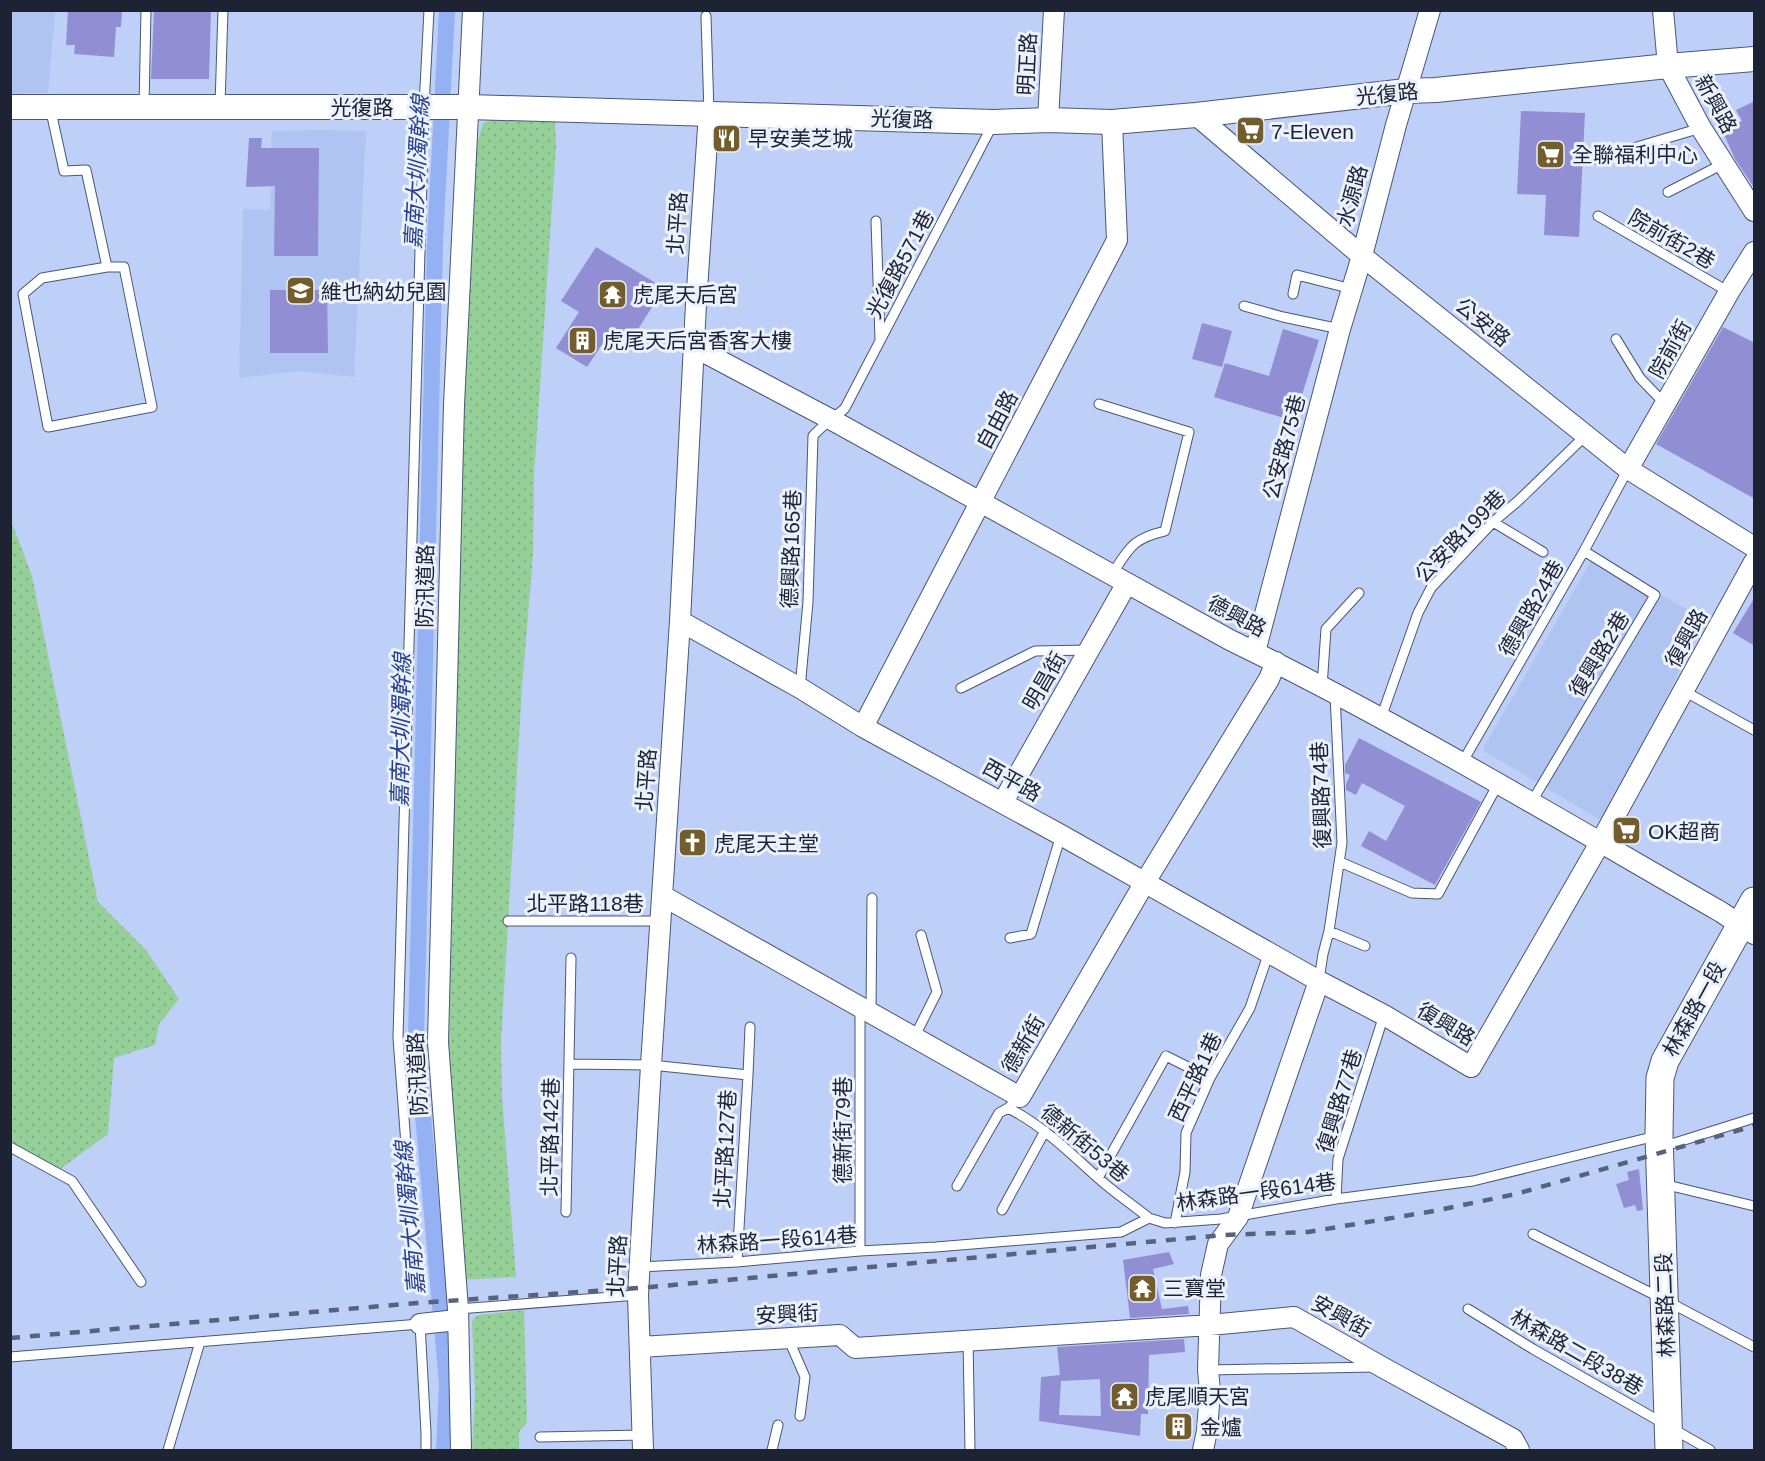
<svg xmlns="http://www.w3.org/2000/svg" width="1765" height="1461" font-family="Helvetica,'Noto Sans TC',sans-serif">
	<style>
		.built { fill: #b0c4f1 }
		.park { fill: url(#park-dots) }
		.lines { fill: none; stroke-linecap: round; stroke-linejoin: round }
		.canal { stroke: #94b1f3; stroke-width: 16 }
		.building { fill: #928ed3; fill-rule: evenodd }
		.service-casing { stroke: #495778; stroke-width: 11 }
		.minor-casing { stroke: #495778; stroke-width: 22 }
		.tertiary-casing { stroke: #495778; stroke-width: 26 }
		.secondary-casing { stroke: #495778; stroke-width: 29 }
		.service { stroke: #fff; stroke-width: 9 }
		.minor { stroke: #fff; stroke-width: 20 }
		.tertiary { stroke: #fff; stroke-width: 24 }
		.secondary { stroke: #fff; stroke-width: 27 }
		.rail { stroke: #58627a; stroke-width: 4.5; stroke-dasharray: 10 10; stroke-linecap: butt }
		.labels { text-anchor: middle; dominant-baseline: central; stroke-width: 6; stroke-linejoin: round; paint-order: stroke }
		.street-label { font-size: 21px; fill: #1d2332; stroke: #ebf1fd }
		.poi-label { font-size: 21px; fill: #1d2332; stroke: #ebf1fd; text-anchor: start }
		.water-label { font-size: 22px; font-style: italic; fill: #26418e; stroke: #ebf1fd }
	</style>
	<defs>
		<pattern id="park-dots" width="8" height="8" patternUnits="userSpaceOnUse" patternTransform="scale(1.5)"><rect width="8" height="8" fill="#96d099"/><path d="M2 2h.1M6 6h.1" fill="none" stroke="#81b284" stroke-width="1.8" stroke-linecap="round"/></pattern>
	</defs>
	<rect width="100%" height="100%" fill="#bed0f7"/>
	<path class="built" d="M10,11H55L48,93L11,94Z
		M321,130L366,131L354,377L297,371L239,378L243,209L270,210L272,131Z
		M1593,558L1705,619L1654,723L1602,821L1482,750Z"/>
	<path class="park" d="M491,120L555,122L556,146L534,476L533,556L522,687L501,1041L502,1096L516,1277L462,1280L447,1039L446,976L453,853L460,508L475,151L482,126L484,123Z
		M10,518L32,576L98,902L146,950L179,999L159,1024L155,1045L114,1058L108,1134L59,1170L11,1142Z
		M524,1310L527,1422L519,1432V1450H472L475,1393L472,1322L474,1318L479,1315Z"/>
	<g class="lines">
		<path class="canal" d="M444,1450L447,1383L416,1037L435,243L447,10"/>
	</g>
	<path class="building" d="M68,10H122L121,27H116L114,57L74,54L75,45H66Z
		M154,10H211L209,79H151Z
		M1755,101V189L1735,159L1722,130L1742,121L1736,110Z
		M1521,111L1585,113L1579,237L1544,235L1546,195L1517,194Z
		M249,138H262L261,148H319L318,256H274L275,186L246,187Z
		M596,247L664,288L630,342L611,331L587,367L556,348L579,312L561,301Z
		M270,290H327L328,353H270Z
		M1202,323L1232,331L1222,367L1192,359Z
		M1723,327L1755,343V499L1656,444Z
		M1283,329L1319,340L1294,421L1214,397L1225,363L1269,376Z
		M1755,597V646L1733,633Z
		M1359,738L1481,802L1435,885L1361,846L1369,831L1386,841L1405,806L1362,783L1356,795L1346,790V784L1350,775L1345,773V765Z
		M1639,1169L1643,1210L1637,1211L1635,1205L1624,1208L1616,1184L1629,1180L1627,1172Z
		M1169,1252L1174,1264L1153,1269L1162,1309L1188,1306L1189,1314L1130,1318L1123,1260Z
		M1184,1339L1185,1352L1149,1355L1148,1414H1141L1140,1436L1039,1421L1041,1377L1060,1375L1057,1347ZM1100,1379L1101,1416L1059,1415L1061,1381Z"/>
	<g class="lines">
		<defs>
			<path id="service" d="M706,16L709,113
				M220,105L223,10
				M50,107L64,171L86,170L107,267H124L152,407L48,427L23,294L42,278L107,267
				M144,107L146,10
				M1596,159L1701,128
				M1668,192L1723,164
				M1598,216L1729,292
				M876,221L880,339
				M1293,294L1297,275L1352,289
				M1244,306L1283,317L1340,329
				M1616,339L1640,378L1666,405
				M1099,404L1189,432L1165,531C1132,539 1130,547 1112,574
				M1493,522L1543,552
				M1322,687L1326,629L1359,593
				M800,688L808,602L813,436C822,425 835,418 845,408L993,124
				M961,688L1035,651L1090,650
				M1684,691L1754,730
				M1381,718L1418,613L1431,588L1493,522L1518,501L1586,435
				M1462,763L1584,551L1628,469
				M1531,803L1655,595L1584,551
				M1340,862L1412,893L1438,894L1498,784
				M508,921H661
				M1329,931L1365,946
				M1010,938L1031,934L1061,835
				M1319,980L1323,954L1329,931L1342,843L1335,694
				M871,1013L872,898
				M914,1038L937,992L921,935
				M569,1064L651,1065L748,1075L737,1262
				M748,1075L750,1027
				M1020,1097L1008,1108C1042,1125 1069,1152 1097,1177C1113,1192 1132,1204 1149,1218
				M10,1147L72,1181L141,1282
				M1662,1147L1754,1118
				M1098,1178L1166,1056L1210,1078
				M1663,1184L1754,1206
				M957,1186L999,1113L1008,1108
				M1336,1199L1338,1159L1384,1015
				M1002,1210L1045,1131
				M566,1212L571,958
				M1175,1223L1185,1172L1186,1133L1210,1078L1250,1008L1269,952
				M1533,1234L1665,1300L1754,1347
				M860,1251V1008
				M640,1267L737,1262L860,1251L936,1247L1121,1232L1149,1218L1165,1223L1221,1219L1336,1199L1473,1181L1656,1136
				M416,1278L398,1038L424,107L429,10
				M458,1309L638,1295
				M1468,1309L1533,1349L1710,1450
				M788,1338L805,1377L800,1416
				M968,1340L970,1450
				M10,1357L420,1324L426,1433V1450
				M1208,1370L1374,1367
				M1175,1394L1210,1391
				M540,1437L643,1435
				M168,1450L200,1342
				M772,1450L778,1425"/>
			<path id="minor" d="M1663,10L1668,66L1701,128L1754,211
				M1196,115L1362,256L1628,469L1754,547
				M1048,120L1054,10
				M694,347L832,420L1230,640C1398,722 1559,819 1721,912L1754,934
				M1628,469L1729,292L1754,252
				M680,621L800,688L863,727L1061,835L1319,981L1384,1015L1471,1067L1600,843L1754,562
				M1255,652L1340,329L1362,256L1396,125L1430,10
				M863,727L1117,240L1112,122
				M1003,802L1127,583
				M663,896L1020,1097L1145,882L1269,679L1276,662
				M420,1324L457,1320
				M640,1347L840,1335L855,1348L1210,1325L1294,1317L1382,1367L1513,1439L1519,1450
				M461,1450L458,1309L438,1042L454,405L473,10
				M643,1450L638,1295L651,1065L680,621L696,304L709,113
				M1203,1450L1207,1431L1210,1391L1208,1370L1211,1275L1218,1244L1238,1217L1319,981"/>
			<path id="tertiary" d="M10,107H469L994,122L1048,120L1112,122L1196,115L1406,91L1436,90L1668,66L1754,59"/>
			<path id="secondary" d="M1669,1450L1659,1135L1660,1078L1665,1061L1754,901"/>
		</defs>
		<use href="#service" class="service-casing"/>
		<use href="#minor" class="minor-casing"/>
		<use href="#tertiary" class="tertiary-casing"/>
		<use href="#secondary" class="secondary-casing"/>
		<use href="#service" class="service"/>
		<use href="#minor" class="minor"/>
		<use href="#tertiary" class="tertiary"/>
		<use href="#secondary" class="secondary"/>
		<path class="rail" d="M10,1338L417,1303L639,1288L1224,1235L1308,1232L1434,1211L1516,1194L1754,1126"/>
	</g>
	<defs>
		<symbol id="supermarket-square" viewBox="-11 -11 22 22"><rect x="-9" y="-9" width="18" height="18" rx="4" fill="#735d2d" stroke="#ebf1fd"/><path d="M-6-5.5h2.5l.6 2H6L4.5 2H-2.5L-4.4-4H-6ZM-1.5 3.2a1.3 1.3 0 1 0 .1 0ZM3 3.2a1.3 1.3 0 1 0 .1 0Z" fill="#fff"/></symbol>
		<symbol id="restaurant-square" viewBox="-11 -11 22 22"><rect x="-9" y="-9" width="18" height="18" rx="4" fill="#735d2d" stroke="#ebf1fd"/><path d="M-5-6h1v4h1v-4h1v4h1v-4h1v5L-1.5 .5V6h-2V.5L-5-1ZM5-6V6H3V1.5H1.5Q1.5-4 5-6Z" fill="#fff"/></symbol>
		<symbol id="school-square" viewBox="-11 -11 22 22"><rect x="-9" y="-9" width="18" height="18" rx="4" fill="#735d2d" stroke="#ebf1fd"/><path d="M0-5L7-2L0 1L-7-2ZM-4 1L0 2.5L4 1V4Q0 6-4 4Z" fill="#fff"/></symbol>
		<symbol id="temple-square" viewBox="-11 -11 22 22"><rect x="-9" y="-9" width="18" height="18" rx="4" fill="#735d2d" stroke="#ebf1fd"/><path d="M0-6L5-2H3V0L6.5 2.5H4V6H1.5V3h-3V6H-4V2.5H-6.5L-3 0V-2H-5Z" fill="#fff"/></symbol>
		<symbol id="building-square" viewBox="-11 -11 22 22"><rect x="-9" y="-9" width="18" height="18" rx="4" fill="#735d2d" stroke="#ebf1fd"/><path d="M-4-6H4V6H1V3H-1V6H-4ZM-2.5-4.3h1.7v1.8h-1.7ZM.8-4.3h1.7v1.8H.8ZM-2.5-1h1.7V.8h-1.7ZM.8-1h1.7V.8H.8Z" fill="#fff"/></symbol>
		<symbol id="church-square" viewBox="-11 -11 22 22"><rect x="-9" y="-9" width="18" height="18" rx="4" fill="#735d2d" stroke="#ebf1fd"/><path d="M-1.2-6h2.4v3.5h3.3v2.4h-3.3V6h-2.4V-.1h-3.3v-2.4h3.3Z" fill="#fff"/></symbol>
	</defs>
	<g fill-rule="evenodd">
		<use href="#supermarket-square" x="1234" y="114" width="33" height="33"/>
		<use href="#restaurant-square" x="710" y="122" width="33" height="33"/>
		<use href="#supermarket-square" x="1534" y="138" width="33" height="33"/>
		<use href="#school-square" x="284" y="274" width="33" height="33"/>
		<use href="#temple-square" x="596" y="278" width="33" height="33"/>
		<use href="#building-square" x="566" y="324" width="33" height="33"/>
		<use href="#supermarket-square" x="1610" y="814" width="33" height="33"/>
		<use href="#church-square" x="676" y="826" width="33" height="33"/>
		<use href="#temple-square" x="1126" y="1272" width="33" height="33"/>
		<use href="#temple-square" x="1108" y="1380" width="33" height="33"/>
		<use href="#building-square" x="1162" y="1410" width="33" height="33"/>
	</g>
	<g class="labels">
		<g class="street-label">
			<text transform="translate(1027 64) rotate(-87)">明正路</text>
			<text transform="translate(1387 94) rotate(-6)">光復路</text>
			<text transform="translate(1716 104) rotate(61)">新興路</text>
			<text x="362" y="107">光復路</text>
			<text transform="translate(902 119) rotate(2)">光復路</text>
			<text transform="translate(1352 196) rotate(-75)">水源路</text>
			<text transform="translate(677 223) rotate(-86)">北平路</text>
			<text transform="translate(1672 239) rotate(30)">院前街2巷</text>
			<text transform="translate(900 264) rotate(-62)">光復路571巷</text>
			<text transform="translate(1483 322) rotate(39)">公安路</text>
			<text transform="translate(1670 349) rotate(-61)">院前街</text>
			<text transform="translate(997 420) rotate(-62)">自由路</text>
			<text transform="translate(1284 447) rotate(-75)">公安路75巷</text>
			<text transform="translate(1460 536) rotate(-46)">公安路199巷</text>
			<text transform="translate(791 549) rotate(-88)">德興路165巷</text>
			<text transform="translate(425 586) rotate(-89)">防汛道路</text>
			<text transform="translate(1531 608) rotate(-60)">德興路24巷</text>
			<text transform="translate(1237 616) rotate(28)">德興路</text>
			<text transform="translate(1686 638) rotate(-61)">復興路</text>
			<text transform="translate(1599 654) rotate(-59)">復興路2巷</text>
			<text transform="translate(1044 681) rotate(-60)">明昌街</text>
			<text transform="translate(646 780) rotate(-86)">北平路</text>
			<text transform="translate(1012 780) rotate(29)">西平路</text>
			<text transform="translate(1321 795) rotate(-92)">復興路74巷</text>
			<text x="585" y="903">北平路118巷</text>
			<text transform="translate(1694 1009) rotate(-61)">林森路一段</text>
			<text transform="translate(1446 1024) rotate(31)">復興路</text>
			<text transform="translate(1023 1044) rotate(-60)">德新街</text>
			<text transform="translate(417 1074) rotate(-93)">防汛道路</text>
			<text transform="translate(1195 1077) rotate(-65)">西平路1巷</text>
			<text transform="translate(1339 1101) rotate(-73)">復興路77巷</text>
			<text transform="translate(842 1130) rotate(-90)">德新街79巷</text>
			<text transform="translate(550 1137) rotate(-89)">北平路142巷</text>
			<text transform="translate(1085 1143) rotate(40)">德新街53巷</text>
			<text transform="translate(725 1149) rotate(-87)">北平路127巷</text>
			<text transform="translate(1256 1192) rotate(-8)">林森路一段614巷</text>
			<text transform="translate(777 1240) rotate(-4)">林森路一段614巷</text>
			<text transform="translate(617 1266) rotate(-87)">北平路</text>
			<text transform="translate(1665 1305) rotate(-92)">林森路二段</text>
			<text transform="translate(787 1314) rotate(-3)">安興街</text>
			<text transform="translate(1341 1316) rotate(29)">安興街</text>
			<text transform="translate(1577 1352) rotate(30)">林森路二段38巷</text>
		</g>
		<g class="poi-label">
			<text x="1271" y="131">7-Eleven</text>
			<text x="748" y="138">早安美芝城</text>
			<text x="1572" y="154">全聯福利中心</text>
			<text x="321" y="291">維也納幼兒園</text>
			<text x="633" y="294">虎尾天后宮</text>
			<text x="603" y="340">虎尾天后宮香客大樓</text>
			<text x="1648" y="831">OK超商</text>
			<text x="714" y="843">虎尾天主堂</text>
			<text x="1163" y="1288">三寶堂</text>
			<text x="1145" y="1396">虎尾順天宮</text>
			<text x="1200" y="1427">金爐</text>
		</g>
		<g class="water-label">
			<text transform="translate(417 172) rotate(-87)">嘉南大圳濁幹線</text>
			<text transform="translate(401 730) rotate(-89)">嘉南大圳濁幹線</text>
			<text transform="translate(410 1218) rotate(-95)">嘉南大圳濁幹線</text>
		</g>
	</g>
	<rect width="1765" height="1461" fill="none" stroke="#1d2332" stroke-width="24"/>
</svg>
